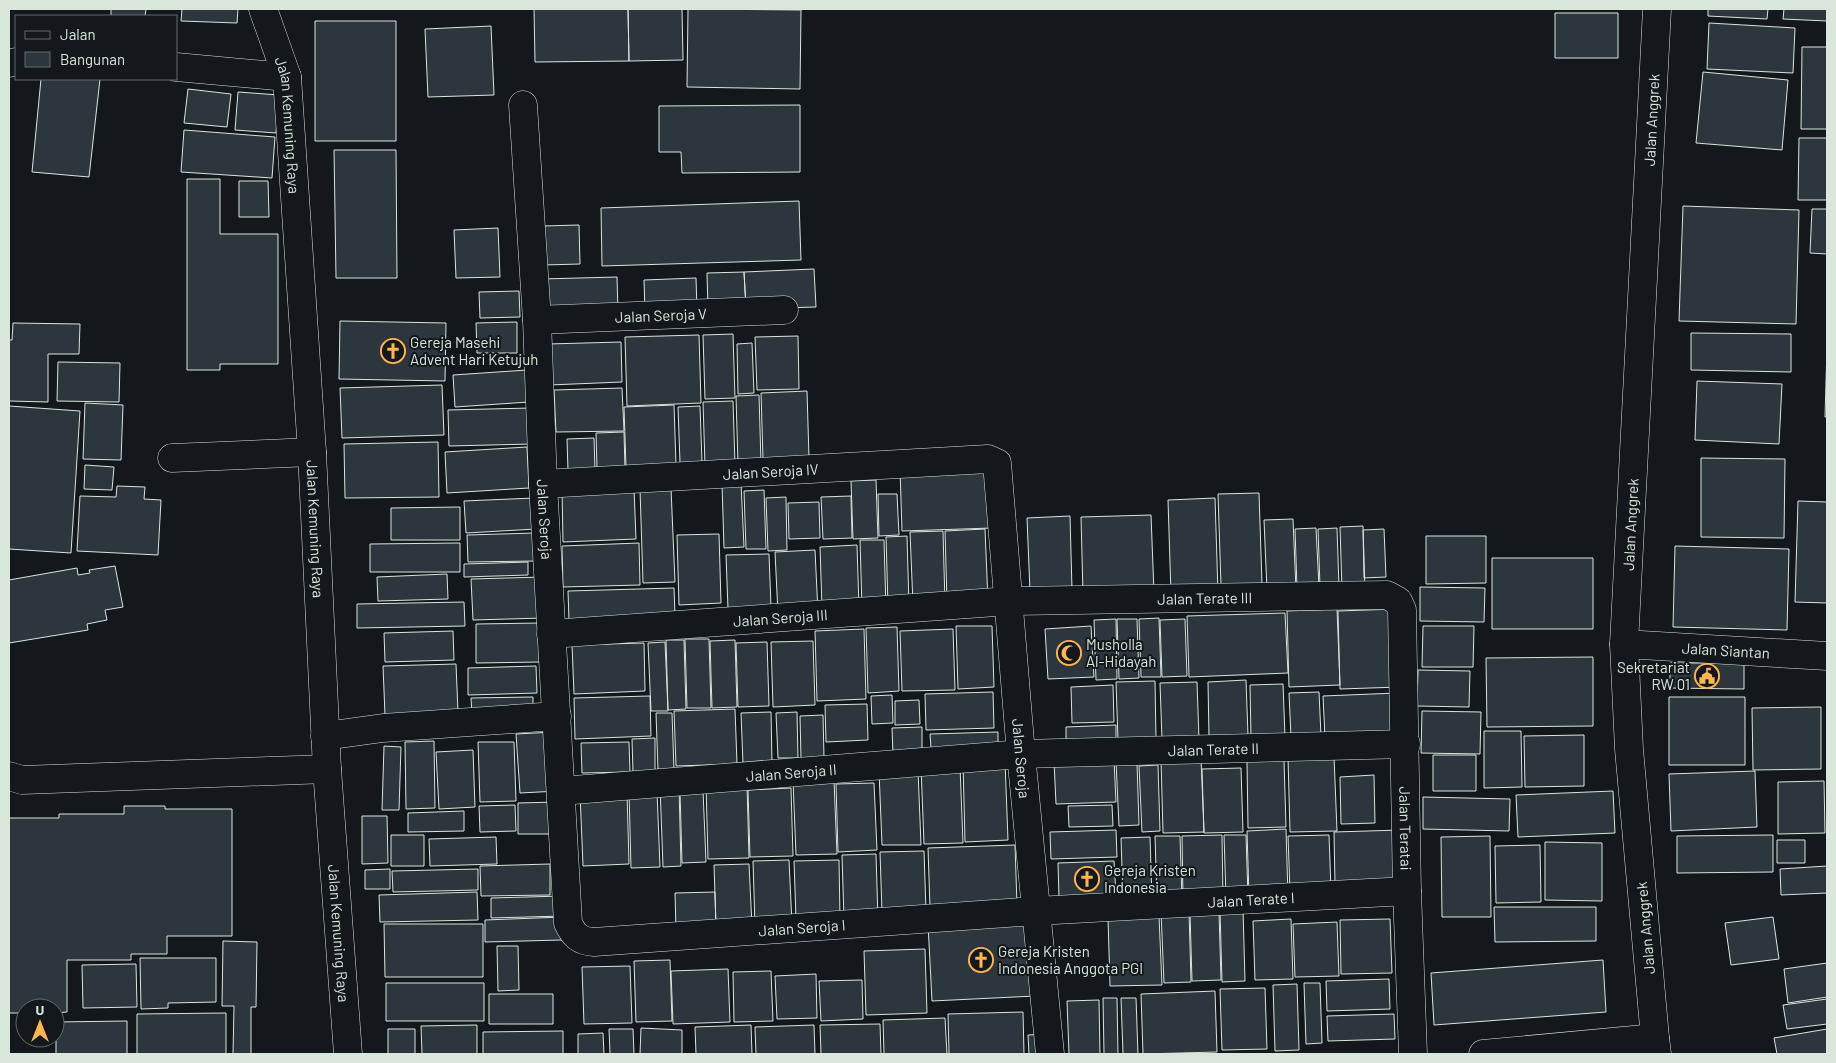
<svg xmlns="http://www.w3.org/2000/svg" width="1836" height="1063" font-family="Barlow,sans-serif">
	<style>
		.building { fill: #2c363c; stroke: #d8e6dc }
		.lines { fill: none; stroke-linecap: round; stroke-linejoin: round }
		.minor-casing { stroke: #d8e6dc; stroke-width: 29 }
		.major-casing { stroke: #d8e6dc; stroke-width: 29 }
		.minor { stroke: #14181c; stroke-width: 28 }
		.major { stroke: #14181c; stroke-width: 28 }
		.labels { text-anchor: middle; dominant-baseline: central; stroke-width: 4; stroke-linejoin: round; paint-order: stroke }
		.street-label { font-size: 15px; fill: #d8e6dc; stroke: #14181c }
		.poi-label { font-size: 15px; fill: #d8e6dc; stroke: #14181c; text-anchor: start }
	</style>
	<rect width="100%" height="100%" fill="#14181c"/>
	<path class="building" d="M111,9H146L145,16H111Z
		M182,9H238L237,23L181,21Z
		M534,9H628L629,61L535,62Z
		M628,9H682L683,60L629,61Z
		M688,9L801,10L800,89L687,87Z
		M1708,9H1768L1767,19L1708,16Z
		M1784,9H1827V21L1783,19Z
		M1555,13H1618V58H1555Z
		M315,21H396V141H315Z
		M1709,23L1795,28L1793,73L1707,69Z
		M491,26L494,95L428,97L425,29Z
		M1802,47H1827V129H1801Z
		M1703,72L1788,80L1782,150L1696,143Z
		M41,79H100L89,177L32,172Z
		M188,89L231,94L227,127L184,123Z
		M238,92L279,95L276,133L235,130Z
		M800,105V172L682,173L681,152H659V106Z
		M184,130L275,137L272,178L181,172Z
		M1799,138H1827V200H1798Z
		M334,150H396L397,278H336Z
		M187,179H220V234H278V364H220V370H187Z
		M239,181H268L269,217H239Z
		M799,201L801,260L602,266L601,208Z
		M1683,206L1799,210L1796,324L1679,321Z
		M1812,209H1827V254L1810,253Z
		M579,225L580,264L544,265L542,226Z
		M498,228L500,277L456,278L454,230Z
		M814,269L816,307L746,309L744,272Z
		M744,272L746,308L708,309L707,273Z
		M617,277L618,313L543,315L541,279Z
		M696,278L697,310L645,311L644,280Z
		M519,291L520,317L480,318L479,292Z
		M340,321L446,323L445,381L339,379Z
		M517,322V353H477L476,323Z
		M13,323L80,324L79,354H48V402L9,401V340H12Z
		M1691,333L1791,334V372L1691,370Z
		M733,334L735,398L705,399L703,335Z
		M699,335L701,403L627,406L625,337Z
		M798,336L799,389L757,390L755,337Z
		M621,342L622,382L549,385L548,344Z
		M752,343L754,393L738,394L737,344Z
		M1827,347V417H1825Z
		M58,362L120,363L119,402L57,401Z
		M527,370L529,402L455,407L453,375Z
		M1697,381L1782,384L1779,444L1695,440Z
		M442,385L444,435L342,438L340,388Z
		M622,388L624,431L556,432L554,390Z
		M807,391L809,458L763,459L761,393Z
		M759,395L761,463L738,464L736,396Z
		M733,401L735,465L705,466L703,402Z
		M85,403L123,405L121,460L83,459Z
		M674,405L676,465L626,467L624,407Z
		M9,406L80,411L71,553L9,549Z
		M700,406L702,462L680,463L678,407Z
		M531,408L532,444L449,446L448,410Z
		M624,432L625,469L597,470L596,433Z
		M594,438L595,470L568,471L567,439Z
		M438,442L439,497L345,498L344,444Z
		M527,447L529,488L447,493L445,452Z
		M1701,458L1785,459L1784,538L1701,537Z
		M85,465L114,467L112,490L84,489Z
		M990,466L992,528L902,531L900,469Z
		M876,480L878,538L853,539L851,481Z
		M741,483L744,547L724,548L722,484Z
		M117,486L145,487L144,499L161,500L158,555L77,551L80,496L116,497Z
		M634,488L636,539L563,542L562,490Z
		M671,488L675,582L643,583L640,489Z
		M764,490L766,549H746L744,491Z
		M1259,493L1262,584L1221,586L1218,494Z
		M878,494H897L899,535L879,536Z
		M851,496L852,538L823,539L821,497Z
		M786,497L787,550L768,551L766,498Z
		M534,498L536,529L466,533L464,501Z
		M1215,498L1218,593L1171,595L1168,500Z
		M1798,501L1827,502V603L1795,602Z
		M819,502L820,538L789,539L788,503Z
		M460,507V540H391V508Z
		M1151,515L1154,593L1083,595L1081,517Z
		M1070,516L1072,590L1030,592L1027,518Z
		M1293,519L1296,590L1267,591L1264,520Z
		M1363,526L1365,590L1342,591L1340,527Z
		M1316,528L1319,587L1297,588L1295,529Z
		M1337,528L1339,587H1320L1318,529Z
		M985,529L988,602L947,603L945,531Z
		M1384,529L1386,577L1364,578L1363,530Z
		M943,531L945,604L913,605L910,532Z
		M535,533L536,561L468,562L467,535Z
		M719,534L721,603L679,605L677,535Z
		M907,536L909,606L888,607L886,537Z
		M1426,536H1486V583L1426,584Z
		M860,540H884L886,608L862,609Z
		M460,543V572H370V544Z
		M639,543L640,585L563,587L562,546Z
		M857,545L859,607L822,608L820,547Z
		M1675,546L1789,549L1787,630L1673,627Z
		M815,550L818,613L778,614L775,552Z
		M769,554L771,607L728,609L726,555Z
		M1492,558H1593V629H1492Z
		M528,562V575L464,577V564Z
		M115,566L123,607L105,610L107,620L87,624L88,630L9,643V580L77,568L78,575L90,573L89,570Z
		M447,574L448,599L378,601L377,577Z
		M542,577L543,618L473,620L471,579Z
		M1420,587L1485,588L1484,622L1420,621Z
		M674,588L675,616L569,620L568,591Z
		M464,602L465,626L357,628V604Z
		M1337,609L1340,685L1289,687L1287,611Z
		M1397,609L1400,687L1340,689L1338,611Z
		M1285,613L1288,673L1189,677L1187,616Z
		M1159,618L1161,677H1141L1139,619Z
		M1116,619L1117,679L1096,680L1094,620Z
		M1117,619H1137L1139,678L1119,679Z
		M1185,619L1187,676L1162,677L1160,620Z
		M540,623L541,662L476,663V624Z
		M956,626H992L994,687L958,689Z
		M1091,626L1094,677L1048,679L1045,629Z
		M1423,626H1474L1473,667H1422Z
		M897,627L899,691L868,693L866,628Z
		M864,629L866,699L817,701L815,631Z
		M953,629L955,690L902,691L900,631Z
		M453,631L454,660L385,662L384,633Z
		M685,639H709L711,708H687Z
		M666,640H684L686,709L668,710Z
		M735,640L737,707L712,708L710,641Z
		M813,641L815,705L773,707L771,642Z
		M665,642L668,711H651L648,643Z
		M767,642L769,706L738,707L736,643Z
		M644,643L645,691L574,694L572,645Z
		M1593,657V726L1487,727L1486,658Z
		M1670,663H1744V689L1670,688Z
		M456,664L458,712L385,715L383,666Z
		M536,666L537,693L468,695V668Z
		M1418,670L1470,671L1469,707L1417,706Z
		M1246,680L1248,736L1209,737L1208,682Z
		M1155,681L1156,739L1118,740L1116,682Z
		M1197,682L1199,739L1162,740L1160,683Z
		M1283,684L1285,737L1251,738L1250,685Z
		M1113,685L1114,722L1072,723L1071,687Z
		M993,692L994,728L926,730L925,694Z
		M1319,692L1321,736L1291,737L1289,693Z
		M1397,693L1398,736L1325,738L1323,696Z
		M892,695L893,723L872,724L871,696Z
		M650,696L651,736L575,739L574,698Z
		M533,697V714L472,715L471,698Z
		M1669,697H1745V765H1669Z
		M919,700L920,724L895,725V701Z
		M867,704L868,740L826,742L825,705Z
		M1821,707V769L1753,770L1752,708Z
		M735,709L737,764L676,766L674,711Z
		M1422,711L1481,712L1480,754L1421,753Z
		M771,712L772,763L743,764L741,713Z
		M797,712L798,758H778L776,713Z
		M656,713H672L674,770H658Z
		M823,715L824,758L801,759L800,716Z
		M1116,725V742L1066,744V727Z
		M922,727V753L893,754L892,728Z
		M1484,731H1521L1522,787L1484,788Z
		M554,732L558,791L520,793L516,734Z
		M998,732V745L931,748L930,734Z
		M1584,735V786L1525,787L1524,736Z
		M655,738V771L633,772L632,739Z
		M434,741L435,808L406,809L405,742Z
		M478,742H514L516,801L480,802Z
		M629,742L630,772L582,773L581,743Z
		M384,746L401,747L399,810H382Z
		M473,750L475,807L439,809L436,752Z
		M1433,755H1476V791H1433Z
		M1334,756L1337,831L1290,832L1288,757Z
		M1201,758L1204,832L1163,833L1161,760Z
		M1114,759L1116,802L1056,804L1054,761Z
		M1284,760L1286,827L1248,828L1247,761Z
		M1005,761L1008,840L965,842L963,763Z
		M1116,762H1137L1139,825L1119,826Z
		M1158,765L1160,831L1142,832L1139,766Z
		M960,766L963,843L924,844L921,767Z
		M1241,768L1243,832L1204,833L1202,769Z
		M918,770L921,845H882L879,771Z
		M1755,771L1757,827L1671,831L1669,774Z
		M1374,775L1375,823L1341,824L1340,777Z
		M834,780L837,854L796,855L793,781Z
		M1824,781L1825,833L1778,834V782Z
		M874,783L877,850L838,852L836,784Z
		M747,784L749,858L708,859L706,785Z
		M660,786H679L681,866L663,867Z
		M791,788L793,856L750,857L748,790Z
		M703,790L706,862L682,863L680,791Z
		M627,791L629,864L583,866L580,793Z
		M657,791L660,867L631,868L629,792Z
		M1613,791L1615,833L1518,837L1516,795Z
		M1423,797L1510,799L1509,831L1423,829Z
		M557,802L558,834H518V803Z
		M515,805L516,831L480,832L479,806Z
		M1112,805L1113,826L1069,827L1068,806Z
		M124,806H165V809H232V936H167V954H131V960H67V1012L55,1013V1008H25V1013H9V818H59V814H124Z
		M464,811V831L408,832V813Z
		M362,816H387L388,863L362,864Z
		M1286,829L1288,896H1249L1247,831Z
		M1116,830L1117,857L1051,859L1050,832Z
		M1401,830L1402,882L1335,884L1334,832Z
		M391,835H424V866H391Z
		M1222,835L1223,897L1183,898L1182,836Z
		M1224,835H1246L1248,897L1226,898Z
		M1329,835L1331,890L1290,892L1288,836Z
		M1773,835V872L1677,873V836Z
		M1155,836H1180L1182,900L1157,901Z
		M1490,836L1491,917H1442L1441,837Z
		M496,837L497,864L430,866L429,839Z
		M1150,837L1152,899L1123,900L1121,838Z
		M1777,840H1805V863H1777Z
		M1545,842L1602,843V901L1545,900Z
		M1015,845L1017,905L930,908L928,848Z
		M1540,845L1541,902L1496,903L1495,846Z
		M924,851L926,911L882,913L880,852Z
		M876,854L878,919L844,920L842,855Z
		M789,860L792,924L755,926L753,861Z
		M839,860L840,918L796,919L794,861Z
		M1114,861L1116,896L1059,898L1058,863Z
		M550,864V895L481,896L480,866Z
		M749,864L752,926L716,927L714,865Z
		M1827,866V893L1781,895L1780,869Z
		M390,869V889H365V870Z
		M478,869V890L393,892L392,871Z
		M477,892L478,920L380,922L379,895Z
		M715,892L716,928L676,930L675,893Z
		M562,896L563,916L491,918V898Z
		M1494,907H1596V941L1495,942Z
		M1243,909L1245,981L1222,982L1220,910Z
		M1189,911L1191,982L1164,983L1161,912Z
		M1219,912L1221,980L1192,981L1190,913Z
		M1159,916L1162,985L1110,986L1108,918Z
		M562,917V940L485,942V920Z
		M1773,917L1779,959L1731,965L1725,923Z
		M1031,919L1035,996L932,1001L928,924Z
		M1291,919L1293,979L1255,980L1253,921Z
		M1390,919L1392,973L1341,974L1340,920Z
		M1337,922L1339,976L1295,977L1293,924Z
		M384,924H483V977H385Z
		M223,941L257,942L256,1007H251V1054H233L234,1006H222Z
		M497,946H518L519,990L498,991Z
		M925,949L927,1013L866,1015L864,951Z
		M140,958H216V1002L168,1003V1008L141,1009Z
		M670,960L672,1021L636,1022L634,961Z
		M1603,960L1606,1012L1434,1025L1431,973Z
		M1827,963V997L1788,1003L1784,969Z
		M136,964L137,1007L83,1008L82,965Z
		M630,966L632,1023L584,1024L582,967Z
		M728,969L730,1022L673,1024L671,971Z
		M771,971L773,1021L734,1022L733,972Z
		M816,974L817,1018L777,1019L775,976Z
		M1389,979L1390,1009L1327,1011L1326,981Z
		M862,980L863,1019L821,1021L819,981Z
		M386,983H484V1021H386Z
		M1304,983H1320L1322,1043L1306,1044Z
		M1297,984L1299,1050L1275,1051L1273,985Z
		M1265,988L1267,1049L1222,1050L1220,989Z
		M1215,991L1217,1052L1143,1054L1141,994Z
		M489,994H553V1024H489Z
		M1103,998H1117L1118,1054H1104Z
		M1121,998H1136L1138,1054H1123Z
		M1827,999V1024L1787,1029L1783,1005Z
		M1099,1000L1100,1054H1069L1067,1001Z
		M1023,1012L1024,1054H949L948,1014Z
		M226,1013V1054H137V1014Z
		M1394,1014L1395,1039L1328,1041L1327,1016Z
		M945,1018L947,1054H884L883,1020Z
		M127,1021V1054H56V1022Z
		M880,1024L881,1054H821L820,1025Z
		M477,1025V1054H422L421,1026Z
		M751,1025L752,1054H696L695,1027Z
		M814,1025L815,1054H756L755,1027Z
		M641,1028L682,1030V1054H640Z
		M388,1029H415V1054H388Z
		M609,1029H633L634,1054H610Z
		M1827,1029V1054H1777L1774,1038Z
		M563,1031V1054H483V1032Z
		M603,1033L604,1054H578V1034Z
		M1047,1034L1048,1054H1029L1028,1035Z"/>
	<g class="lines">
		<defs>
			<g id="minor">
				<path id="s1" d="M263,9L287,77L312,452L327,769L348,1054"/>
				<path d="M9,63L16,62"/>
				<path d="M176,67L287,77"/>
				<path id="s2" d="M523,105L537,320L543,484L568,923C574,936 580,941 594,942L1036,911L1407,891"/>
				<path id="s3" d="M537,320L784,310"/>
				<path d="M172,458L312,452"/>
				<path id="s4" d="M543,484L988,459L997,463L1021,754L1050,1054"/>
				<path id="s5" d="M551,634L1010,601L1387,595L1398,601L1402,610L1407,891L1413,1054"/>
				<path id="s6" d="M1624,644L1827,656"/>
				<path d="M325,736L383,728L557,716"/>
				<path d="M9,776L22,780L327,769"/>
				<path id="s7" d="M561,791L1021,754L1406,744"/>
				<path id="s8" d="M1655,1038L1629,749L1624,644L1657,9"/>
			</g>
			<path id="major" d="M1483,1054L1655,1038L1657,1054"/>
		</defs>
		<use href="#minor" class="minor-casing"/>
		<use href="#major" class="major-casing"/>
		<use href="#minor" class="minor"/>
		<use href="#major" class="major"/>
	</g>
	<defs>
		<symbol id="church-ring" viewBox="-11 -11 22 22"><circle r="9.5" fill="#14181c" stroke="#ffb74d" stroke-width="1.5"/><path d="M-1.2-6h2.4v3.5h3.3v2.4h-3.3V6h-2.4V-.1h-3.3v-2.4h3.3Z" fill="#ffb74d"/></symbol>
		<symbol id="mosque-ring" viewBox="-11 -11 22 22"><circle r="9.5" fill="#14181c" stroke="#ffb74d" stroke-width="1.5"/><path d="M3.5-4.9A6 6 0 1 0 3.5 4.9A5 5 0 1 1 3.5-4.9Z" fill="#ffb74d"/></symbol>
		<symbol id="civic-ring" viewBox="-11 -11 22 22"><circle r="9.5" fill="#14181c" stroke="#ffb74d" stroke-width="1.5"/><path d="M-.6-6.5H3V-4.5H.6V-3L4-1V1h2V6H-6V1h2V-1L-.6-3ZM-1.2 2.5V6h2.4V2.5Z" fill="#ffb74d"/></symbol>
	</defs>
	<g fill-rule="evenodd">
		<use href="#church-ring" x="379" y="337" width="28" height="28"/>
		<use href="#mosque-ring" x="1055" y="639" width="28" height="28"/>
		<use href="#civic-ring" x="1693" y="662" width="28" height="28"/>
		<use href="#church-ring" x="1073" y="865" width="28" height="28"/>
		<use href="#church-ring" x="967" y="946" width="28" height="28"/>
	</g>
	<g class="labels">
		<g class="street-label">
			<text stroke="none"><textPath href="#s8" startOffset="920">Jalan Anggrek</textPath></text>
			<text stroke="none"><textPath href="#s1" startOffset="120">Jalan Kemuning Raya</textPath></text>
			<text stroke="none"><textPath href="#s3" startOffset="124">Jalan Seroja V</textPath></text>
			<text stroke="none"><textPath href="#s4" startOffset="228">Jalan Seroja IV</textPath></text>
			<text stroke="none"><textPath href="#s2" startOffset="415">Jalan Seroja</textPath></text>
			<text stroke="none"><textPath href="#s8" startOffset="515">Jalan Anggrek</textPath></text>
			<text stroke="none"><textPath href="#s1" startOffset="525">Jalan Kemuning Raya</textPath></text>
			<text stroke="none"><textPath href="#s5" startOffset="655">Jalan Terate III</textPath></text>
			<text stroke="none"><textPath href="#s5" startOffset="230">Jalan Seroja III</textPath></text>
			<text stroke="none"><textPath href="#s6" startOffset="102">Jalan Siantan</textPath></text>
			<text stroke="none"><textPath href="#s7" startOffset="654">Jalan Terate II</textPath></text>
			<text stroke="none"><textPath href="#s4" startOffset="752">Jalan Seroja</textPath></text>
			<text stroke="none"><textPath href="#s7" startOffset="231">Jalan Seroja II</textPath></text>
			<text stroke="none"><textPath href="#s5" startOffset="1078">Jalan Teratai</textPath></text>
			<text stroke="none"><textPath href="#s2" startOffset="1512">Jalan Terate I</textPath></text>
			<text stroke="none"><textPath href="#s2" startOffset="1062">Jalan Seroja I</textPath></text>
			<text transform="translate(1645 928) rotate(-95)">Jalan Anggrek</text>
			<text stroke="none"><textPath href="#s1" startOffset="930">Jalan Kemuning Raya</textPath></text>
		</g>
		<g class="poi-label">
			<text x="410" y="342">Gereja Masehi<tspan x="410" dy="17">Advent Hari Ketujuh</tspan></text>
			<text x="1086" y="644">Musholla<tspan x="1086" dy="17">Al-Hidayah</tspan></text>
			<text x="1690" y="667" text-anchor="end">Sekretariat<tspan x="1690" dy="17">RW 01</tspan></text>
			<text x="1104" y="870">Gereja Kristen<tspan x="1104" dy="17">Indonesia</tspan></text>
			<text x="998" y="951">Gereja Kristen<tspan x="998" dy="17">Indonesia Anggota PGI</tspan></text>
		</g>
	</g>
	<rect width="1836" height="1063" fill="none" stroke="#d8e6dc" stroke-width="20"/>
	<rect x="15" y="15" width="162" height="65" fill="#14181c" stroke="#626a69"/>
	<rect x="25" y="31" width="25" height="8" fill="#14181c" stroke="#626a69"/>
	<text x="60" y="40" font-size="15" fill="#d8e6dc">Jalan</text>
	<rect x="25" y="52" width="25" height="15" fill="#2c363c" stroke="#626a69"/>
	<text x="60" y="65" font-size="15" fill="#d8e6dc">Bangunan</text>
	<g transform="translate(40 1023)"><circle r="24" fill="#14181c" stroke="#626a69"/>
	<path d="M0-4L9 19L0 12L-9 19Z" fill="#ffb74d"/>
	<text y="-8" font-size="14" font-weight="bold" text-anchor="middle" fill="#d8e6dc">U</text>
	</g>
</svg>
